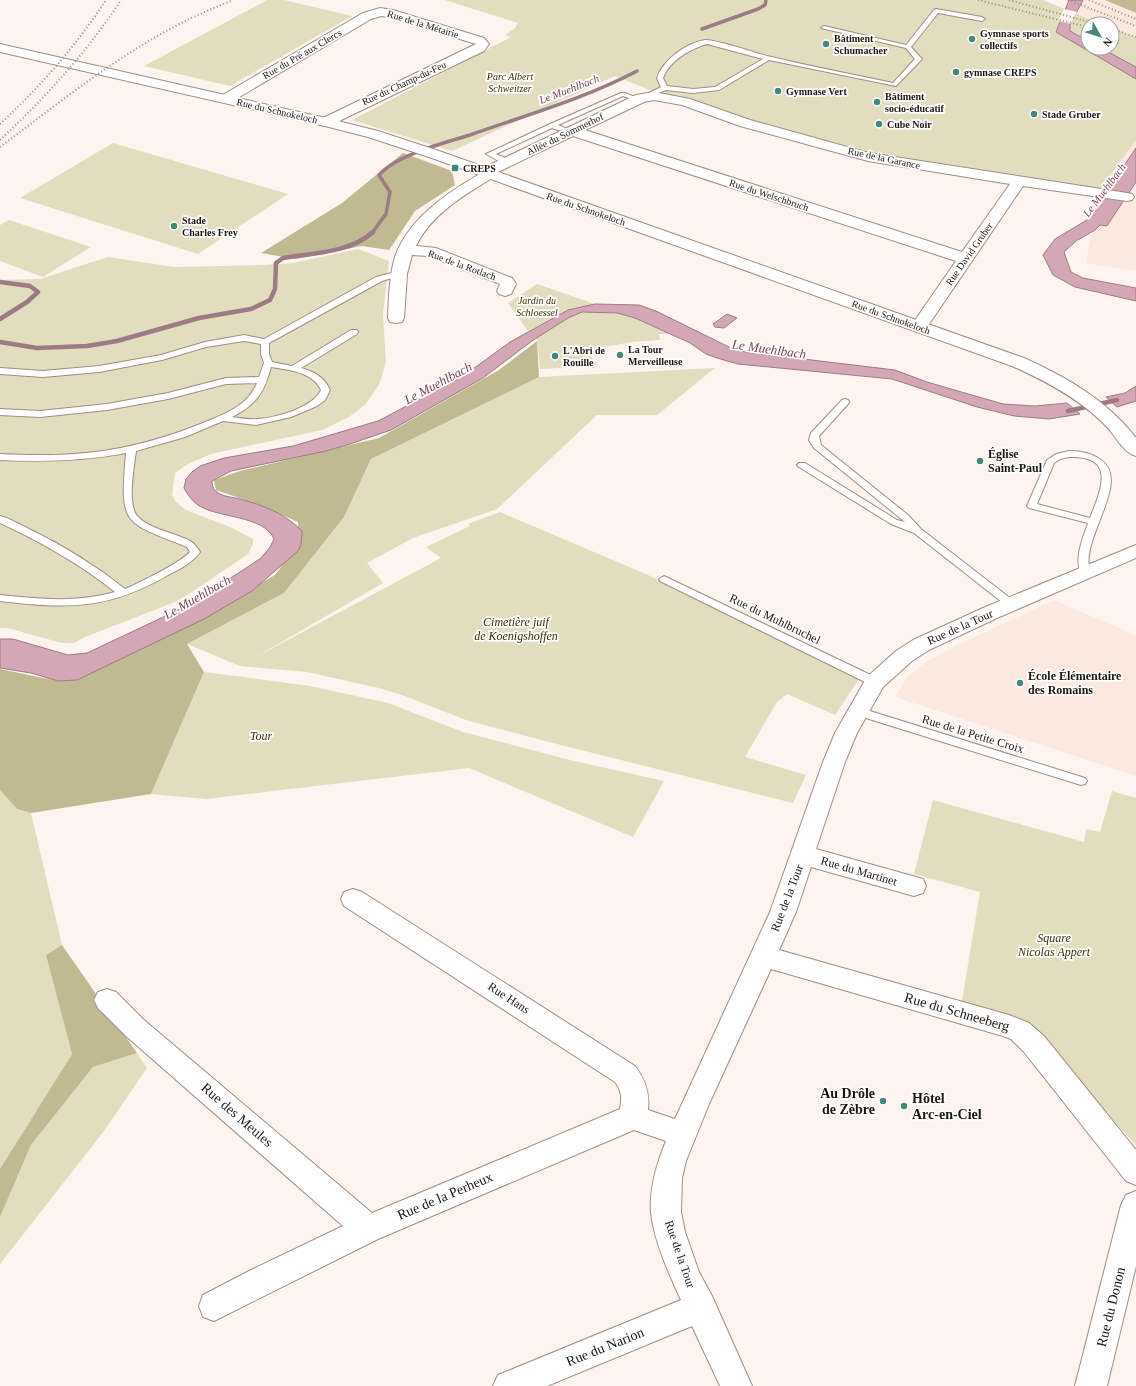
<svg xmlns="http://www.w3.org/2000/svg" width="1136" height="1386" font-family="Georgia,serif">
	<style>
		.built { fill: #fbe9e0 }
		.green { fill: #e1ddbe }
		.forest { fill: #bfba92 }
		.water { fill: #d3a7b6; stroke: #9c7b84 }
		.pier { fill: #fdf4ef }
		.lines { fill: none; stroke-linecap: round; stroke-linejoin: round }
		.stream-far1 { stroke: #9c7b84; stroke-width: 3.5 }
		.stream { stroke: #9c7b84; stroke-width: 4.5 }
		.service-casing { stroke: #a08d83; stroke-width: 2 }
		.minor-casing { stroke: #a08d83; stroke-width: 2 }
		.tertiary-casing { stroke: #a08d83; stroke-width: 2 }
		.service { fill: #fff; fill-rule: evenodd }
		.minor { fill: #fff; fill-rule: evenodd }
		.tertiary { fill: #fff; fill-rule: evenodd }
		.rail { stroke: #938b87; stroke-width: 2; stroke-dasharray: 1 2.5; stroke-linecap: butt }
		.poi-dot { fill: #45887b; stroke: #fff; stroke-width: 1.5 }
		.labels { text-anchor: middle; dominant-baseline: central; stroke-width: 3.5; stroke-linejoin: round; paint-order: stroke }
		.far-street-label { font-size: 10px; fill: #1c1511; stroke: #fff }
		.far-poi-label { font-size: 10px; font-weight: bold; fill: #1c1511; stroke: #fff; text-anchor: start }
		.far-park-label { font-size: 10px; font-style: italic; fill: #383100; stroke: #fff }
		.far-water-label { font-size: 11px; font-style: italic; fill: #793f55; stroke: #fff }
		.poi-label { font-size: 12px; font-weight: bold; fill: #1c1511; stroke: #fff; text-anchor: start }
		.street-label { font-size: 12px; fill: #1c1511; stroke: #fff }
		.park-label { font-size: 12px; font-style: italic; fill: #383100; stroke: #fff }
		.water-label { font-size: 13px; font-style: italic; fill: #793f55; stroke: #fff }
		.near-street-label { font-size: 14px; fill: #1c1511; stroke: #fff }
		.near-poi-label { font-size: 14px; font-weight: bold; fill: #1c1511; stroke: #fff; text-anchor: end }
	</style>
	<rect width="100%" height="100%" fill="#fdf4ef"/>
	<path class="built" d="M1063,0H1105L1136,13V44L1112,37V24H1088L1064,9L1077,12L1079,7Z
		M1136,140V271L1086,263L1100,189Z
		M1054,600L1136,635V776L895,697L908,676L923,664L953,647Z"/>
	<path class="green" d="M267,0H284L352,16L230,86L144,66Z
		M445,0H1043L1101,24H1088V48H1112V28L1136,38V140L1100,189L881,155L750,120L693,100L657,93L615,76L452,151L352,120L511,37L505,35L515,28L518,23Z
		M113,143L288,194L198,254L20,198Z
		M9,220L91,247L43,277L0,261V225Z
		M358,249L389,261L383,314L386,362L379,385L365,405L349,417L322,430L211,454L188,464L175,473L172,495L176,502L186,510L230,527L253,539V544L248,554L192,592L175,602L85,637L74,643H62L7,628H0V280L40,279L108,257L174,267L262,265L293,263Z
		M537,284L595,304L568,310L528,331L508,303Z
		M582,312L617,313L635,318L669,334H659L660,340L632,342L588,350L597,366L540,369L537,338L568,318Z
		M715,368L657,415H597L497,509L413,538L367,563L383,583L254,658L441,558L426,547L470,526L468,524L500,512L648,575L859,679L835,715L787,694L777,702L745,757L806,775L793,803L545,741L466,720L402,695L379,688L307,672L240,666L187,644L284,593L344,517L371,459L539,377Z
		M204,672L310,686L388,703L463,732L570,760L664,781L633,837L469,768L206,799L151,794Z
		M0,790L17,809L31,813L62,945L46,955L72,1054L0,1169Z
		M1112,791L1136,798V1145L1020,1019L962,1001L980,892L914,874L933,800L1084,842L1086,829L1100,832Z
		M137,1053L147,1068L104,1131L0,1264V1217L31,1145L93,1067Z"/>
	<path class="forest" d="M1105,0H1136V13Z
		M403,153L452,171L455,185L415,211L389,250L362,246L296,259L261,253L342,203Z
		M537,341L539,377L371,459L344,517L284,593L187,644L204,672L151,794L31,813L17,809L0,790V669L58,681L77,680L185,627L275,575L299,543L298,522L257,504L216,490L214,480L240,471L379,438L499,370Z
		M62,945L137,1053L93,1067L31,1145L0,1217V1169L72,1054L46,955Z"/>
	<path class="water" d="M1069,0H1083L1070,25V31L1088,41V48H1101L1136,67V79L1056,32Z
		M1136,148V182L1107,226L1100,225L1095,230L1076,241L1064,252L1071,272L1083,278L1136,288V301L1075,287L1053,275L1043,255L1055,239L1087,220Z
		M595,304L639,305L656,311L729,347L745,352L895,370L927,382L1003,404L1035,406L1067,403L1080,414L1049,419L1014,416L977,407L892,379L738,364L717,358L706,354L690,343L635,318L617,313L582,312L568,318L532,341L483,378L391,430L350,444L326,451L231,471L212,481C212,485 213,489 217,492C223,497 233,497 240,499C265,506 284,513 302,531L301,545L298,551L252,591L204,619L77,680L58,681L31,673L0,668V639H13L68,655L87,653L176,611L237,574L261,558L270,547L274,539C264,515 216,518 198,505C192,501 187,494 184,488L186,479L192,472L200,466L224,458L293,446L378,421L462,377L510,342L568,310Z
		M727,314L737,318L724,328L715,327L713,324Z
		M1136,386V401L1117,407L1106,397L1125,393Z"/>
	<path class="pier" d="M1064,9L1077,12L1071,24L1058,21Z"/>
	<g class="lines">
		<path class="stream-far1" d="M702,29L758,9L765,5L766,0
			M372,233L386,214L390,192L379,175C396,155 444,143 470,135C526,115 584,99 637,71"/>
		<path class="stream" d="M0,282L30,286L38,292L27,302L0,319
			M0,342L37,348L87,346L117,341L199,318L251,309L270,300L275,289L276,263L283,258C312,253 350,253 373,232
			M1068,411L1117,400"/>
		<defs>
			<path id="service" d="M936,9L982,17L985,19L982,21L938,13L911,47L922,59L896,86L769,60L719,90L693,93L666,90L648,97L643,96L661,87L657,78C663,60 686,43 705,40C714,39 756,53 767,56C809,66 851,74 893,83L915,59L906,48L821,28L824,26L906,45L934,10ZM707,44L763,59L715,87L693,89L667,86L663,78C670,60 690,49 707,44Z
				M621,93H625L640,99L637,101L623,96L558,125L572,131V133H568L552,128L496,154L510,160V164H504L486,154L550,124Z
				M399,271L403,273L402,275L382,281L269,343V354L272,362L292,366L351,330H357L358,332L357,334L301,368C315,372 324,377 330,390L325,400L317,406L291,417L256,425L223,421L185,437L136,451C134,467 127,503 137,516C146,526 164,531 176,535C188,540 193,540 200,552C192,563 180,569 168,575C108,610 67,609 0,601V595C39,599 77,603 115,592C80,564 41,542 0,523V516C11,519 21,525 31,530C64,546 96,566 125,589C139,583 180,563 190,552L187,547C122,521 120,526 126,453C84,461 43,462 0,460V454C77,458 131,452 203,423C225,414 248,406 257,383L226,384L168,399L107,410L40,417L0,415V409L40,411L107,404L168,393L226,378L259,377L264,363L261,354V344L244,341L206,347L162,360L99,372L43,377L0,374V368L43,371L99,366L161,355L205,342L244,335L264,339L376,277ZM271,367C289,370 313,372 321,390C313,408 275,418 257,419C249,420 240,418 232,417C256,405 264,393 271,367Z
				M845,399L848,400L849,402L848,404L819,436L821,445L908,515L921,529L1015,602L1016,604L1015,606H1007L914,533L891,524L799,467L797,465L799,463H805L897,520L905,522L814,448L809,440L811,433L842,400Z
				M1069,451C1080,451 1092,453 1101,460C1132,482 1079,539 1090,572L1085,575L1080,572C1075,556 1083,538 1088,523L1029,508L1027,506L1047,460L1056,454ZM1069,457C1117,455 1101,490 1090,518L1037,504L1054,463L1060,459Z
				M664,576L879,679L880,682L879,685H871L660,581L659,579Z
				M857,707L1085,778L1087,781L1085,784L1081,785L853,714L851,711L853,708Z"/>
			<path id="minor" d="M380,8L393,10L484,38L489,44L484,51L331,125L326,126L321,125L319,122L321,119L476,44L388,17L381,16L371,19L231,102H221L219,99L221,96L363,13Z
				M654,92L690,99L750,120L869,153L1127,193L1132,194L1134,197L1132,200L1127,201L1023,186L925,330L919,331L913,330L911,326L956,261L573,136L496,173L494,177C466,194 431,214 416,246L436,248L512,278L516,284L511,294L505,296L499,294L497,291L500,284L428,256L412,255L407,274L404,318L402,322L396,323L390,322L388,318C389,298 389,277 395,257C408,220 445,194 478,175L477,173L479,170L636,95ZM654,100L682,105L740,126L868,161L1010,184L962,252L585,130L644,102Z
				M1136,545V558L997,618L929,650L912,661L883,687L857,733L845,762L816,849L923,879L926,886L923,893L914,896L811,867L796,912L779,950L1009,1015L1029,1023L1044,1036L1136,1150V1185L1126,1181L1024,1052L1011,1039L1003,1036L771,969L709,1104L686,1161L682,1178L681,1212L685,1232L699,1272L712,1296L752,1386H720L692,1326L547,1386H493L498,1375L681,1300C669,1274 654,1241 651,1213C649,1188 657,1163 666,1141L634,1130L378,1239L214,1321L203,1317L199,1306L203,1295L249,1271L343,1226L126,1036L98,1008L94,1000L98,992L107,989L116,992L144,1020L372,1213L620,1109C622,1099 622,1091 615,1082L344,906L341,899L344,892L353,889L362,892L635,1066C645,1079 650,1093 648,1110L675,1119L770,912L823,762L835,733L867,677L896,651L913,640L983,608Z
				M1136,1191V1266L1107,1386H1075L1121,1205L1126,1195Z"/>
			<path id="tertiary" d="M0,44L326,118L378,131L439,151L1024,358C1066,377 1107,400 1136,438V456C1124,453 1116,437 1108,428C1082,400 1046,381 1012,366L429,157L368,137L325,126L0,52Z"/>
		</defs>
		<use href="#service" class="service-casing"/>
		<use href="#minor" class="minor-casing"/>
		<use href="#tertiary" class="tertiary-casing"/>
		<use href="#service" class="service"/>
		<use href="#minor" class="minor"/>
		<use href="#tertiary" class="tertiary"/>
		<path class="rail" d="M978,0L1088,27
			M1009,0L1096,24
			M1068,0L1136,26
			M1089,0L1136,19
			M1112,29L1136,37
			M0,124C40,87 76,46 106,0
			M0,140C46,97 87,52 121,0
			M0,147C55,106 109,62 170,29C190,18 211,9 233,0"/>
	</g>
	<g class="poi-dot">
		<circle cx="972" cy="39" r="4"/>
		<circle cx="826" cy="44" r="4"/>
		<circle cx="956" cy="72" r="4"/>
		<circle cx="778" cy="91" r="4"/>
		<circle cx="877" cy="102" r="4"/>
		<circle cx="1034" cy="114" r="4"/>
		<circle cx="879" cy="124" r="4"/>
		<rect x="451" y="164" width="8" height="8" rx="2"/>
		<circle cx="174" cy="226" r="4"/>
		<circle cx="620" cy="355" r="4"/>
		<circle cx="555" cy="356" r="4"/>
		<circle cx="980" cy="461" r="4"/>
		<circle cx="1020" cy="683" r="4"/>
		<circle cx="883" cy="1101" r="4"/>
		<circle cx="904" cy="1106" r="4"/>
	</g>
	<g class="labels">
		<g class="far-street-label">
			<text transform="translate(423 24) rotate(17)">Rue de la Métairie</text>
			<text transform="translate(302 54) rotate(-30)">Rue du Pré aux Clercs</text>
			<text transform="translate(404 83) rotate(-25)">Rue du Champ-du-Feu</text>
			<text transform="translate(277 111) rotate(13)">Rue du Schnokeloch</text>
			<text transform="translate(565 134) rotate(-26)">Allée du Sommerhof</text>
			<text transform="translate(884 158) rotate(12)">Rue de la Garance</text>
			<text transform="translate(769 195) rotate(18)">Rue du Welschbruch</text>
			<text transform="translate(586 209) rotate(19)">Rue du Schnokeloch</text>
			<text transform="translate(969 254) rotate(-55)">Rue David Gruber</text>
			<text transform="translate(462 265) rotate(20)">Rue de la Rotlach</text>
			<text transform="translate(891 317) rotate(20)">Rue du Schnokeloch</text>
		</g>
		<g class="far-poi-label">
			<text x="980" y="33">Gymnase sports<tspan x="980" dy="12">collectifs</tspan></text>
			<text x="834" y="38">Bâtiment<tspan x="834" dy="12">Schumacher</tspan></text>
			<text x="964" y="72">gymnase CREPS</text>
			<text x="786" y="91">Gymnase Vert</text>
			<text x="885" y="96">Bâtiment<tspan x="885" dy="12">socio-éducatif</tspan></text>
			<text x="1042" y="114">Stade Gruber</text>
			<text x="887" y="124">Cube Noir</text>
			<text x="463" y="168">CREPS</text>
			<text x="182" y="220">Stade<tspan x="182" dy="12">Charles Frey</tspan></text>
			<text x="628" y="349">La Tour<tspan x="628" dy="12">Merveilleuse</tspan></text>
			<text x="563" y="350">L'Abri de<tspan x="563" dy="12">Rouille</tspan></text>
		</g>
		<g class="far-park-label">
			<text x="510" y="76">Parc Albert<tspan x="510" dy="12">Schweitzer</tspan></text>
			<text x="537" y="300">Jardin du<tspan x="537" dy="12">Schloessel</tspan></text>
		</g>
		<g class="far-water-label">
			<text transform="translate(569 89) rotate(-21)">Le Muehlbach</text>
			<text transform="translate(1104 190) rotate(-53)">Le Muehlbach</text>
		</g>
		<g class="poi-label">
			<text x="988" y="454">Église<tspan x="988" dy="14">Saint-Paul</tspan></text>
			<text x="1028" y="676">École Élémentaire<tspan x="1028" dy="14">des Romains</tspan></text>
		</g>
		<g class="street-label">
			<text transform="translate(775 619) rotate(26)">Rue du Muhlbruchel</text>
			<text transform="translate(960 627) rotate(-24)">Rue de la Tour</text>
			<text transform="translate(973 734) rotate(17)">Rue de la Petite Croix</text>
			<text transform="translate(859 871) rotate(16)">Rue du Martinet</text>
			<text transform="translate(787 898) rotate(-69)">Rue de la Tour</text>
			<text transform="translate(509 998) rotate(33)">Rue Hans</text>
			<text transform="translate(680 1254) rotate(71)">Rue de la Tour</text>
		</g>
		<g class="park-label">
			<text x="516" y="622">Cimetière juif<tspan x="516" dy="14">de Koenigshoffen</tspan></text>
			<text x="261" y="736">Tour</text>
			<text x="1054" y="938">Square<tspan x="1054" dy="14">Nicolas Appert</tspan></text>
		</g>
		<g class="water-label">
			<text transform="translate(769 349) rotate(8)">Le Muehlbach</text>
			<text transform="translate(438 383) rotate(-28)">Le Muehlbach</text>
			<text transform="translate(197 597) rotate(-30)">Le Muehlbach</text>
		</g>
		<g class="near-street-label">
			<text transform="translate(957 1012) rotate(16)">Rue du Schneeberg</text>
			<text transform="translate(237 1115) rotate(41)">Rue des Meules</text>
			<text transform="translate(445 1196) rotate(-23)">Rue de la Perheux</text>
			<text transform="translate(1111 1307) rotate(-76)">Rue du Donon</text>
			<text transform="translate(605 1347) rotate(-22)">Rue du Narion</text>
		</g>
		<g class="near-poi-label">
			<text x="875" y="1093">Au Drôle<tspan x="875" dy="16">de Zèbre</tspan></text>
			<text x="912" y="1098" text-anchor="start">Hôtel<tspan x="912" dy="16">Arc-en-Ciel</tspan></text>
		</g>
	</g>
	<g transform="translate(1100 36) rotate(129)"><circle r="19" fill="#ffffff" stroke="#a4a1a0"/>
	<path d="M0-3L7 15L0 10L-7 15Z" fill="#45887b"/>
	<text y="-6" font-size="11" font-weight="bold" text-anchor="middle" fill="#1c1511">N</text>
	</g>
</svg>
